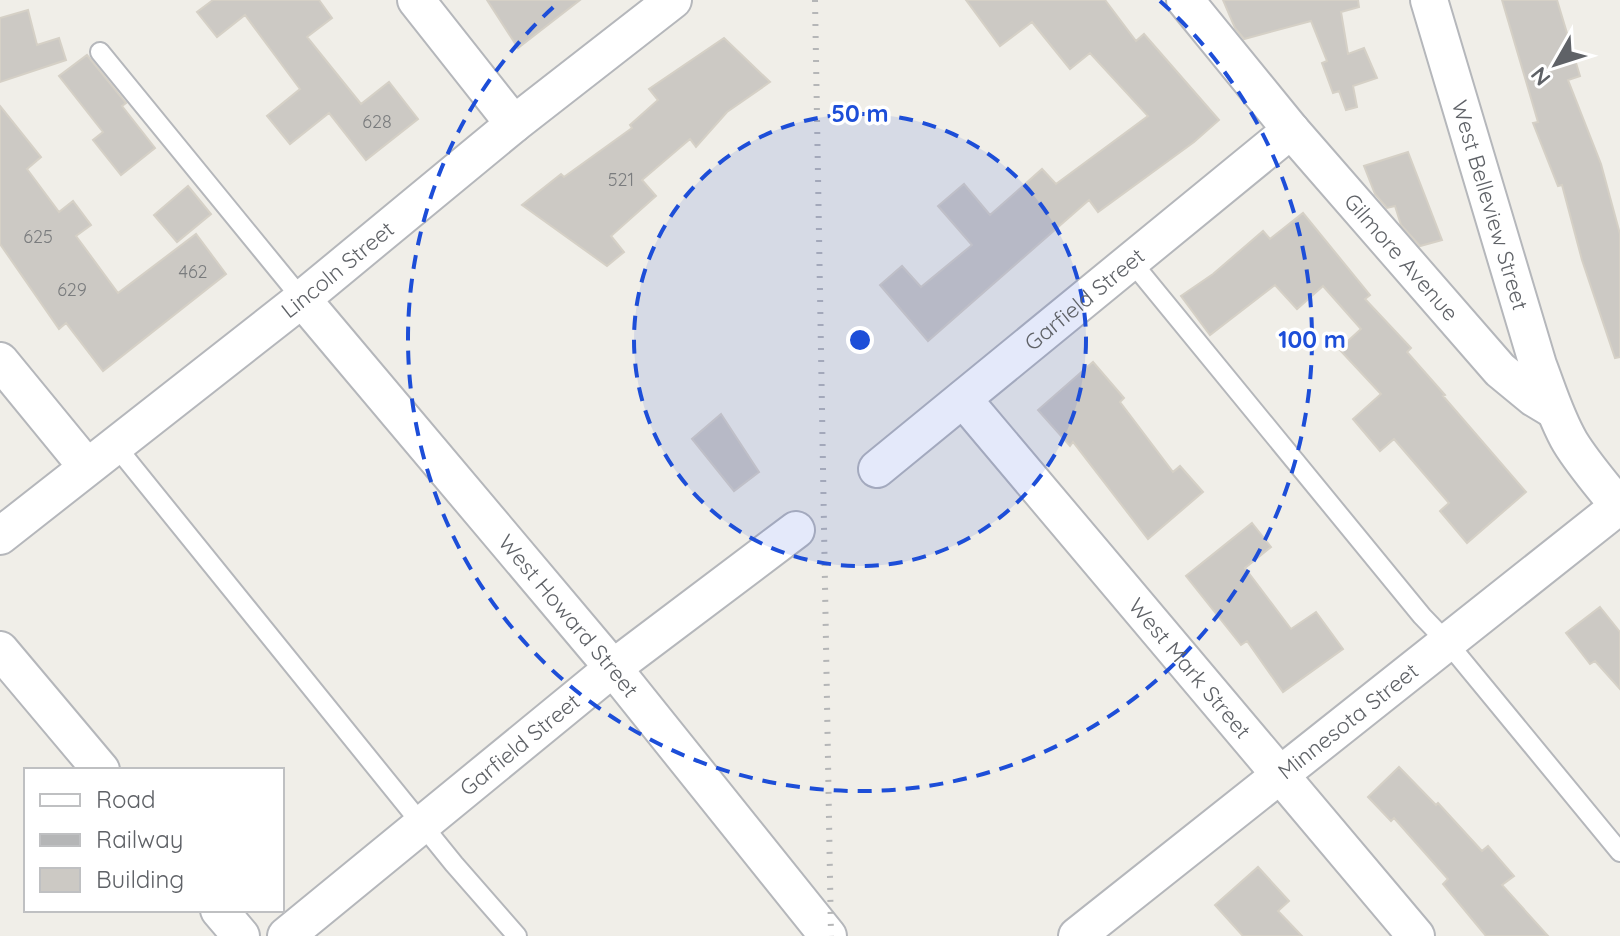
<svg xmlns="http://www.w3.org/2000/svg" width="1620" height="936" font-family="Quicksand,sans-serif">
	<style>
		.building { fill: #ccc9c4; stroke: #d5d0c6; stroke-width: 2 }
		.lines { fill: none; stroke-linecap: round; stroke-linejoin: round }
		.lane-casing { stroke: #b5b7bb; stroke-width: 22 }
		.street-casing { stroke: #b5b7bb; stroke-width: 40 }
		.lane { stroke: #fff; stroke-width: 18 }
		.street { stroke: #fff; stroke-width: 36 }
		.rail { stroke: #b5b6b7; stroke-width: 6; stroke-dasharray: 2 10; stroke-linecap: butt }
		.ring { fill: none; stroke: #1d4ed8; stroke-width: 4; stroke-dasharray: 14 10 }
		.labels { text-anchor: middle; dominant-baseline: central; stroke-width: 7; stroke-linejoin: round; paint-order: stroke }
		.number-label { font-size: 18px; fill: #7a7c7e }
		.street-label { font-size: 22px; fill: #5f6267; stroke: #fff }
		.centre { fill: #1d4ed8; stroke: #fff; stroke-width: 4 }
		.ring-label { font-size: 24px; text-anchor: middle; font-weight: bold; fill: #1d4ed8; stroke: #fff; stroke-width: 7; stroke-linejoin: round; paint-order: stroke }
	</style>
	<rect width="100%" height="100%" fill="#f0eee8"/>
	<path class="building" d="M213,0H319L332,18L307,37L361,104L389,82L418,119L366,160L329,113L290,144L267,116L300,89L245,15L217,37L197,12Z
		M487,0H580L518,48Z
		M966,0H1105L1136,41L1144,34L1219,120L1194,142L1098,212L1089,200L928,341L880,285L902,266L921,287L972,245L938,206L964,184L990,215L1042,169L1056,184L1148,116L1090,53L1070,69L1032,22L1000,46Z
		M1223,0H1358L1359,7L1341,12L1348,54L1364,48L1377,78L1353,86L1357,107L1346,110L1339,91L1333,93L1322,63L1327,61L1311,21L1244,39L1235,28Z
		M1502,0H1557L1580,76L1568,80L1601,164L1620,234V357L1615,358L1582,260L1562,185L1558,186L1533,123L1538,122Z
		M28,10L37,45L59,38L66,60L0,82V18Z
		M724,38L770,82L727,112L696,147L690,139L642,180L656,196L611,236L624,252L607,266L522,205L561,174L564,177L632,128L630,125L658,100L649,89Z
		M87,55L126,103L122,106L155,148L121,175L93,140L103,132L59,76Z
		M0,106L41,157L27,169L59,212L73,201L91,225L76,236L118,293L196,234L226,274L103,371L66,323L59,329L0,244Z
		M1408,152L1442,240L1420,246L1401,225L1395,206L1387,208L1375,194L1364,166Z
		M188,186L211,214L177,242L154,215Z
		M1303,213L1370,295L1365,299L1411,348L1407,352L1445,395L1443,396L1526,492L1467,543L1440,511L1449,503L1394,439L1380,451L1353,419L1381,394L1339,349L1361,329L1323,286L1297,309L1275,285L1210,335L1181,296L1213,274L1263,231L1270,239Z
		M1093,362L1124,398L1120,402L1173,472L1180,466L1203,492L1148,539L1073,442L1070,446L1038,410Z
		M721,414L759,472L734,491L692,439Z
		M1252,523L1271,547L1245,568L1291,629L1316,612L1343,649L1283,692L1247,641L1241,645L1186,576Z
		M1600,607L1620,632V689L1595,661L1590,664L1566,633Z
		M1399,767L1436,805L1438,803L1482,851L1488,846L1514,876L1502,885L1548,936H1486L1443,884L1448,879L1394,818L1391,821L1368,797Z
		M1258,867L1289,901L1278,911L1302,936H1243L1215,905Z"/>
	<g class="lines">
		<defs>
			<path id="lane" d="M100,52L302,299
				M1131,261L1422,616L1447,642L1620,852
				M115,445L454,864L517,936"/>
			<g id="street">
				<path d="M416,0L514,124"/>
				<path id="s1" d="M1185,0L1291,130L1500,370L1534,398L1554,410"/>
				<path id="s2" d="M1429,0L1538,365C1548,391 1556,418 1570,442C1584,465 1603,486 1620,508"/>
				<path id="s3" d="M302,299L613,668L828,936"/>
				<path d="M0,361L87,467"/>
				<path id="s4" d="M963,399L1416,936"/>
				<path id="s5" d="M877,469L1291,130"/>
				<path id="s6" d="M0,536L302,299L514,124L673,0"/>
				<path d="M0,650L101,770"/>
				<path d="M219,910L241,936"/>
				<path id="s7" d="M286,936L613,668L796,530"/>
				<path id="s8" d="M1077,936L1619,506"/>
			</g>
		</defs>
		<use href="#lane" class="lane-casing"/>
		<use href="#street" class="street-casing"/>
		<use href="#lane" class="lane"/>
		<use href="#street" class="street"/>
		<path class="rail" d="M815,0L831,936"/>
	</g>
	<circle cx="860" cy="340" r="226" fill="#1d4ed8" fill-opacity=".12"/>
	<g class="ring">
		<circle cx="860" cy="340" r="226"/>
		<path d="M1160 1A452 452 0 1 1 560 1"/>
	</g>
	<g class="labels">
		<g class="number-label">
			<text x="377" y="121">628</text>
			<text x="621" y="179">521</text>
			<text x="38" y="236">625</text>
			<text x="193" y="271">462</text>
			<text x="72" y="289">629</text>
		</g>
		<g class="street-label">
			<text stroke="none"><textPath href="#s2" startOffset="214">West Belleview Street</textPath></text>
			<text stroke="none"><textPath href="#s1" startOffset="336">Gilmore Avenue</textPath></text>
			<text stroke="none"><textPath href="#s6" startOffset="430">Lincoln Street</textPath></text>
			<text stroke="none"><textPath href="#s5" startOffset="268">Garfield Street</textPath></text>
			<text stroke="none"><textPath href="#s3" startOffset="414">West Howard Street</textPath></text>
			<text stroke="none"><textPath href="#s4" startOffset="352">West Mark Street</textPath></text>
			<text stroke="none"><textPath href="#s8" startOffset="346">Minnesota Street</textPath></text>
			<text stroke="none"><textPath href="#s7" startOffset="302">Garfield Street</textPath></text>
		</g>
	</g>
	<circle cx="860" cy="340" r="12" class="centre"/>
	<g class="ring-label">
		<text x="860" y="122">50 m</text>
		<text x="1312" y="348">100 m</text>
	</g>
	<rect x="24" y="768" width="260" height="144" fill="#ffffff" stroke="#bfc0c2" stroke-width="2"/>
	<rect x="40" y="794" width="40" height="12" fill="#ffffff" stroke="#bfc0c2" stroke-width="2"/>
	<text x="96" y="808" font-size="24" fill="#5f6267">Road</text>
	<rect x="40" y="834" width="40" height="12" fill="#b5b6b7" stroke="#bfc0c2" stroke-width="2"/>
	<text x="96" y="848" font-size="24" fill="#5f6267">Railway</text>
	<rect x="40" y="868" width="40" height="24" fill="#ccc9c4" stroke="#bfc0c2" stroke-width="2"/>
	<text x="96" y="888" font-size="24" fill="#5f6267">Building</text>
	<g transform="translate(1556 64) rotate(231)" stroke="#ffffff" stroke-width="6" paint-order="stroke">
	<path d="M0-6L14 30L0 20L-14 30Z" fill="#5f6267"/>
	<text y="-12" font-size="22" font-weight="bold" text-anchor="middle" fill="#5f6267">N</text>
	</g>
</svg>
